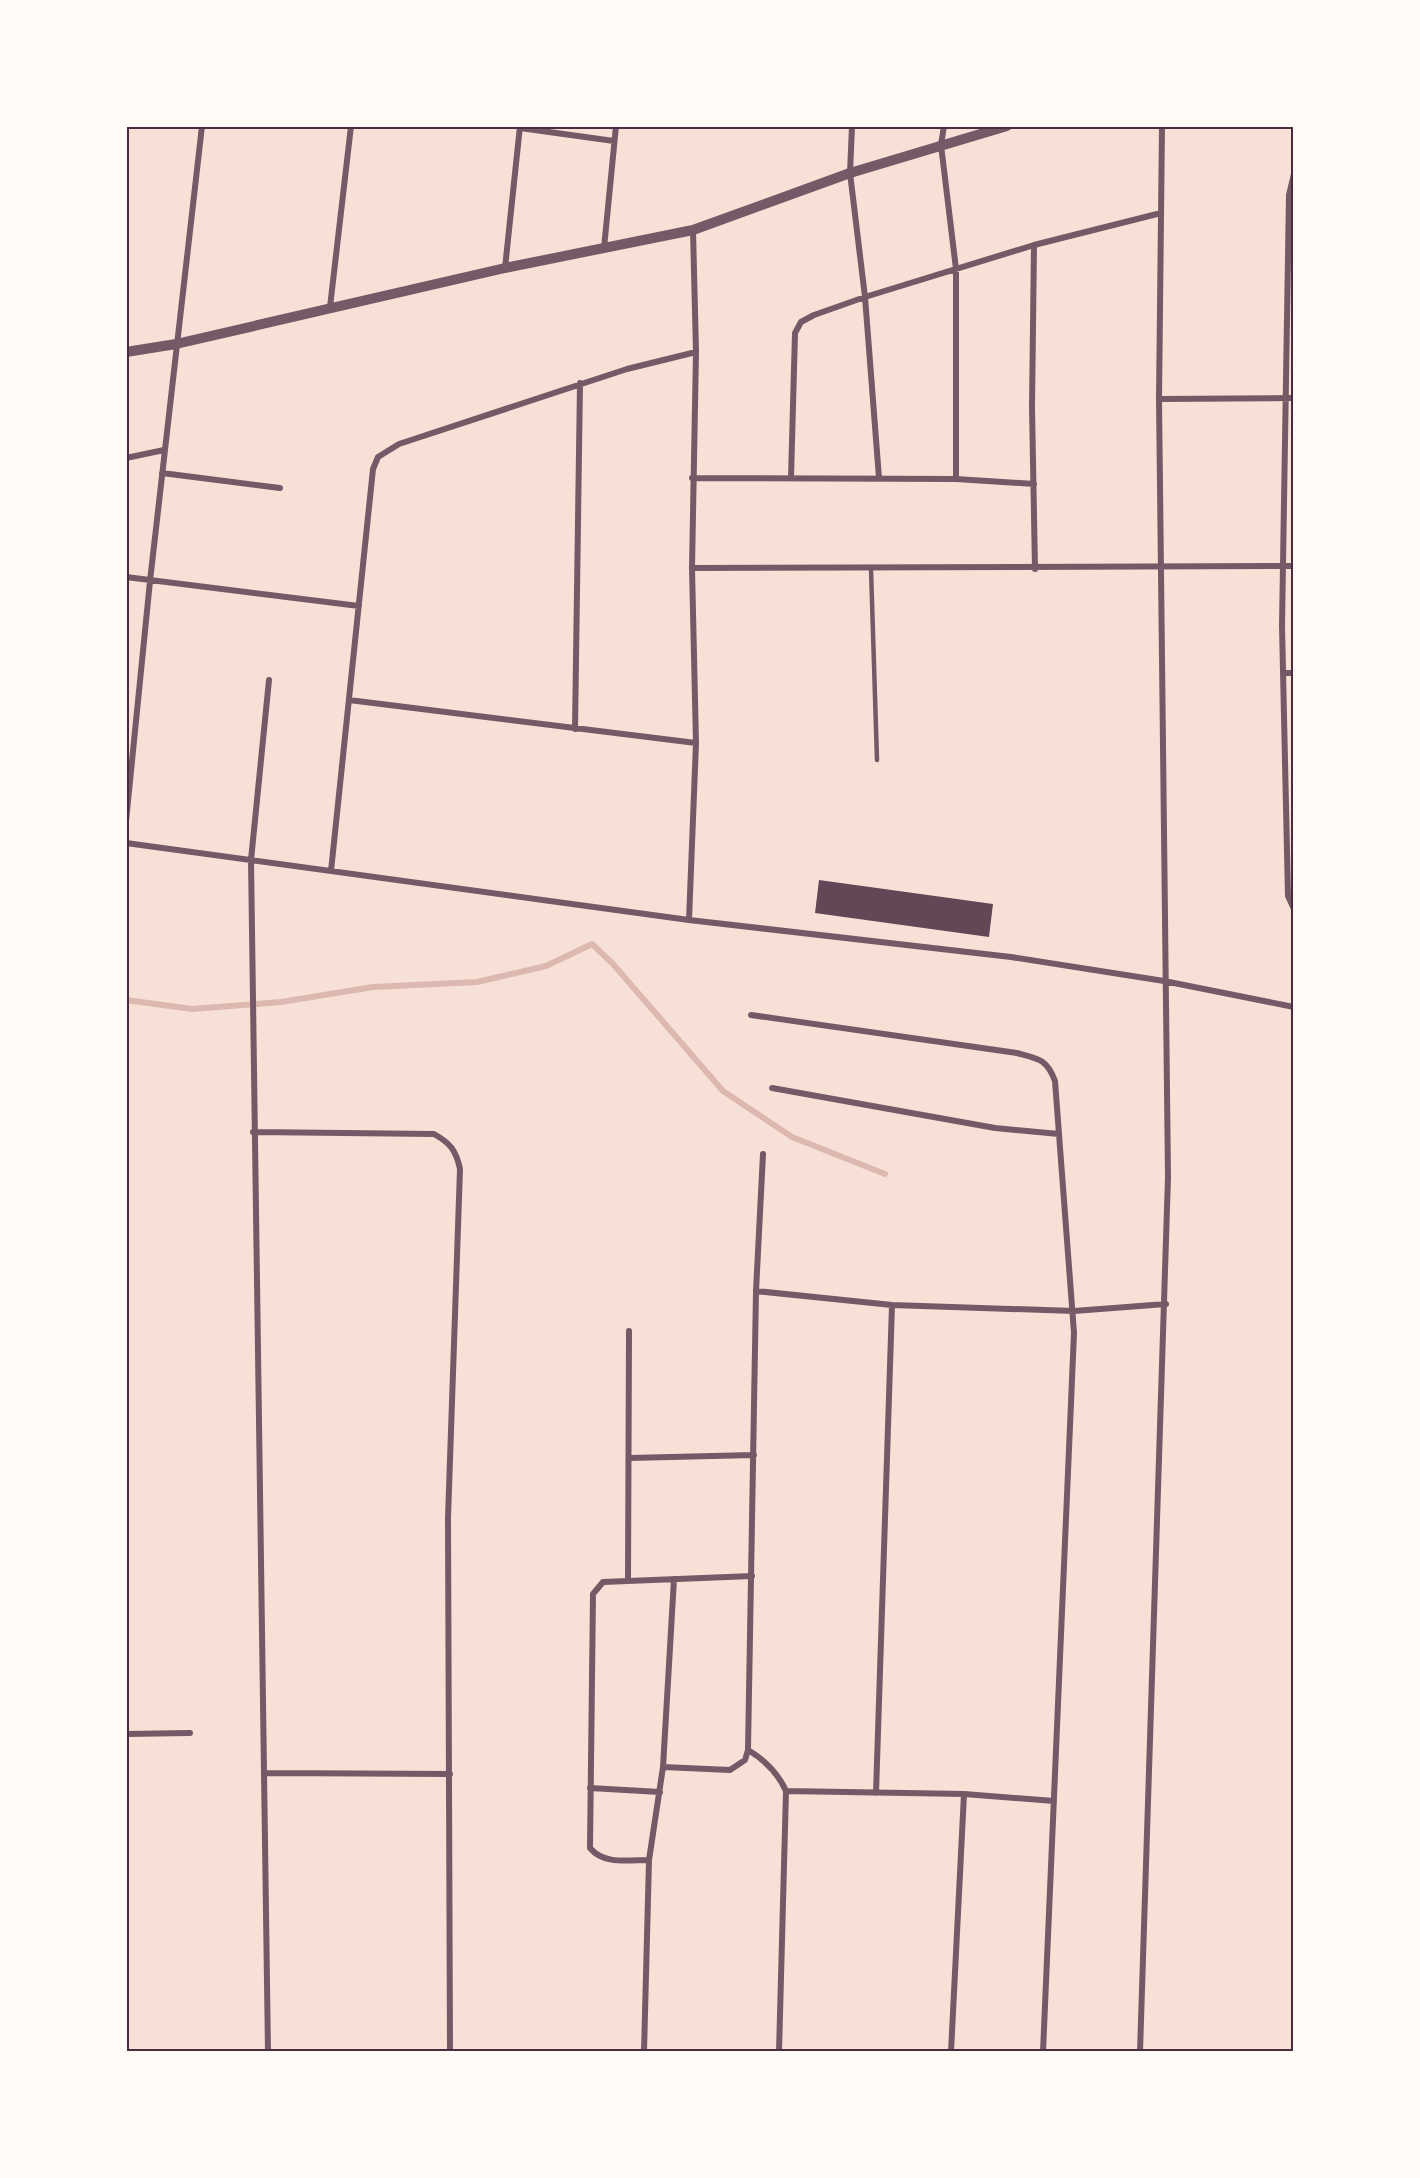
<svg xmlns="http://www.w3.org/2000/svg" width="1420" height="2178" font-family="'Zilla Slab',serif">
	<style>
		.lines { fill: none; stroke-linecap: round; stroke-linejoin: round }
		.stream { stroke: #dcb8b0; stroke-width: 6 }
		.building { fill: #644757 }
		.service { stroke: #755966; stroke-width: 4.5 }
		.minor { stroke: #755966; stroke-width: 6 }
		.tertiary { stroke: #755966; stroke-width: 10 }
		.neatline { fill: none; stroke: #4a2c40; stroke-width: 2 }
	</style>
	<rect width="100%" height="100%" fill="#f7e1d7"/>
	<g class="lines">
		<path class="stream" d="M126,1000L192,1009L281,1002L373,987L477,982L546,966L592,944L613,964L723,1091L792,1137L885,1174"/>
	</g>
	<path class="building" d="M819,880L993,904L989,937L815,913Z"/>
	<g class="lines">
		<path class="service" d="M871,569L877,760"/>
		<path class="minor" d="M852,126L850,173L865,297L879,478
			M944,126L941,145L956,269V479
			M520,128L614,141
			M1294,174L1289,195L1282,626L1288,896L1294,909
			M1034,245L1032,407L1035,569
			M604,248L616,126
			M505,268L520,126
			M330,307L351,126
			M1159,399L1294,398
			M126,458L164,450
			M162,473L280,488
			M692,478L956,479L1034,484
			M791,478L795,333L801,322L814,315L865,297L1034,245L1161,213
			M692,568L1294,566
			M126,577L359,606
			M1283,673H1294
			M349,700L696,743
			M575,729L580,383
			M126,821L150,581L202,126
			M126,843L689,920L1011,957L1164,981L1294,1007
			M331,871L373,469L378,457L399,444L627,369L696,352
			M689,920L696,743L692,568L696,352L693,230
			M751,1015L1017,1053C1039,1059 1047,1059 1055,1081L1074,1333L1043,2052
			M772,1088L995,1128L1059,1134
			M253,1132L434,1134C450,1143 456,1150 460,1169L448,1518L450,2052
			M756,1291L892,1305L1074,1311L1166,1304
			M629,1458L754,1455
			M628,1581L629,1331
			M126,1734L190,1733
			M748,1750C765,1760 778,1773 786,1791L779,2052
			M663,1767L730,1770L745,1760L748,1750L756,1291L763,1154
			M266,1773L450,1774
			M590,1788L660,1792
			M786,1791L964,1794L1054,1801
			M876,1793L892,1305
			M649,1860C628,1860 604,1865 590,1848L593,1594L603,1582L752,1576
			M268,2052L251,860L269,680
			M644,2052L649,1860L663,1767L674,1579
			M951,2052L964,1794
			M1140,2052L1168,1177L1159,399L1162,126"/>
		<path class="tertiary" d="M126,352L176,344L505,268L693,230L850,173L1007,126"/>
	</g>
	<rect width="1420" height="2178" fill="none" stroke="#fffaf5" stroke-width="255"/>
	<rect x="128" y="128" width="1164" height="1922" class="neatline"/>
</svg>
